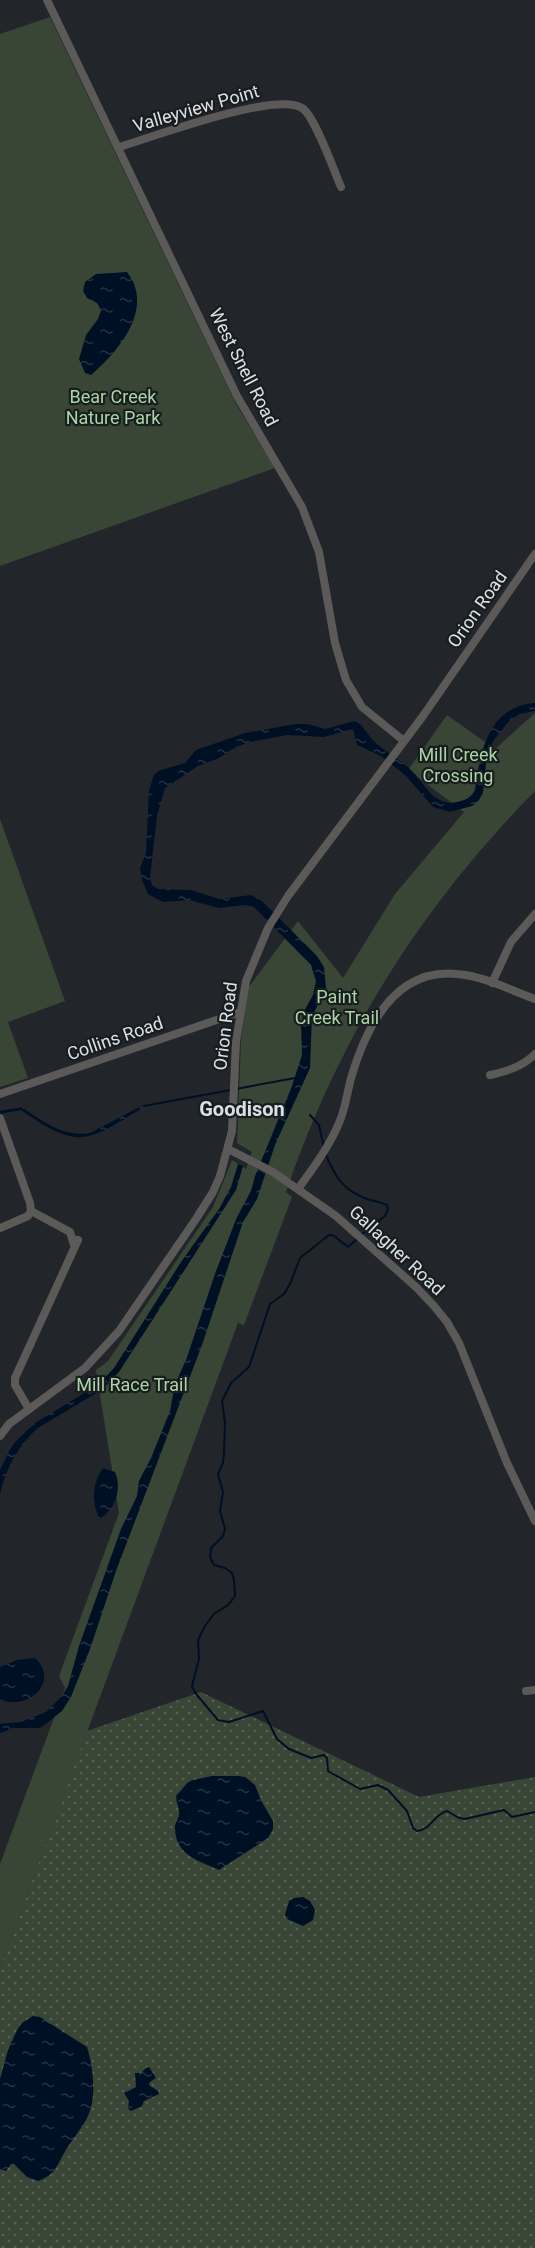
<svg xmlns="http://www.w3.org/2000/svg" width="535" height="2248" font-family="Roboto,sans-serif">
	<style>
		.grass { fill: url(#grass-dots) }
		.park { fill: #394636 }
		.water { fill: url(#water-ripples) }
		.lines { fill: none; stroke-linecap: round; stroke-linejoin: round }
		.stream { stroke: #001024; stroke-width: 2 }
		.minor { stroke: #5b5a58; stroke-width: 8 }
		.labels { text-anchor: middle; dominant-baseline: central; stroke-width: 4.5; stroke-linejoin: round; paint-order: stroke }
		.street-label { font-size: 18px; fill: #dde0e3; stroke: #181d20 }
		.park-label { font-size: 18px; fill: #add5a3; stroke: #181d20 }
		.neighbourhood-label { font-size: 20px; font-weight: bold; fill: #d9e0e5; stroke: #181d20 }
	</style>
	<defs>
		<pattern id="grass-dots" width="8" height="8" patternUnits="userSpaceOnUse" patternTransform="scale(1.5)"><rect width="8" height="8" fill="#394636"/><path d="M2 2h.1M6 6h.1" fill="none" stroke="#556053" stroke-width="1.8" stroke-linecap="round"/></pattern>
		<pattern id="water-ripples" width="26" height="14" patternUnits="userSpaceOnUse" patternTransform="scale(1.5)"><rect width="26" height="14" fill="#001024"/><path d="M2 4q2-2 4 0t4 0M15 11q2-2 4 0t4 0" fill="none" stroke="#253244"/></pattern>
	</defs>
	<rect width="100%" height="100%" fill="#22262a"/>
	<path class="grass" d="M201,1692L419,1797L535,1777V2248H0V1968L87,1731Z"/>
	<path class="park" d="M50,17L236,404L275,468L0,566V34Z
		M535,713V791C420,908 339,1037 286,1192L292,1197L244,1325L238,1323L0,1968V1864L65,1688L59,1676L119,1513L96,1370L108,1361L213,1207L232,1160L246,1169L252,1152L237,1143L241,1041L248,988L298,921L343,978L395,894L464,812L408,770L447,715L495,749Z
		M0,819L65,1001L8,1022L28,1078L0,1087Z"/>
	<path class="water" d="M127,272C155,308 119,351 91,375L85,373L79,359L86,335L98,319L101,310L97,303L87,298L83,291L85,282L96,274Z
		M535,703V711L520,714L510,720L493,741L486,764L483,793L479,800L472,806L450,812L433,807L405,775L381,756L357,745L353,729L324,737L287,735L250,742L236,747L217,759L198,766L165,788L157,816L150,878L152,885L158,889L191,890L220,899L251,895L262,901L317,956L324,967L326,988L312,1017L310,1068L275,1145L257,1199L243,1222L202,1345L116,1571L90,1649L71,1697L62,1711L43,1726L39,1728H14L0,1733V1724L21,1722L46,1712L62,1696L68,1686L79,1646L121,1529L137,1496L139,1481L151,1458L170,1411L175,1384L186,1360L216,1271L237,1217L251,1191L255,1176L292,1086L302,1055L301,1025L304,1011L313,995L316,981L311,965L254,907L245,905L219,908L189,900L163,902L148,894L142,880L140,868L146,853L149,790L154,775L158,771L185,763L196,750L245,733L295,724H308L325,729L355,721C365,726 369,738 377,744C388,753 400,760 411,770C425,783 433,807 457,802C465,800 471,798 475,790C480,753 488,706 535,703Z
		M143,1105L144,1107C87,1142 79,1151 21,1110L0,1114V1111L22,1107C43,1122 63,1137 90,1133Z
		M238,1164L243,1166L236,1190L119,1372L103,1389L38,1428C18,1445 6,1469 0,1494V1470L10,1449L17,1440L35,1423L99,1384L114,1368L181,1262L219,1209L231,1187Z
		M103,1468L115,1472C122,1488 116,1509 101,1518L98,1516C92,1499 92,1484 103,1468Z
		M35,1658C61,1682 27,1712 0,1699V1667L17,1660Z
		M212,1776H238L245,1777L255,1785L262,1802L273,1821V1829L268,1838L219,1870C200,1861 176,1856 175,1829C174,1824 178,1820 179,1815C180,1809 176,1802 176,1796L189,1781Z
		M303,1897L310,1901L315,1910L313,1920L303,1926L287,1919L285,1915L289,1901L294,1898Z
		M33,2016L40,2017L87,2047C93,2066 97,2097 88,2116C83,2127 74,2137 67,2148C58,2163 56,2175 38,2181L27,2177L14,2164H11L6,2171L0,2169V2079L8,2050L17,2030L22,2023Z
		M149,2067L156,2078L150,2082L149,2085L158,2091L159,2094L144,2101L142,2106L131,2111L128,2109L129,2101L124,2093L136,2087L135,2073H141L146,2068Z"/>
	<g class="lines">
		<path class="stream" d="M144,1106L295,1078
			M310,1115L319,1125L324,1148
			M325,1153C335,1176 341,1188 364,1198C372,1201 380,1202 387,1205L388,1209L385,1216L362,1234
			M358,1238L348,1247L333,1235H329L300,1258L290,1284L284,1294L270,1304L249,1367L231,1383L222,1401L225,1423L224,1454L223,1463L218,1474L223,1492L220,1511L225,1529L223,1536L211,1548L210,1557L214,1565L225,1568L232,1573L234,1580L235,1596L228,1605L214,1614L205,1626L198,1640L199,1659L192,1686L196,1694L218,1720L229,1722L263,1711L277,1739L289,1749L311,1758L324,1755L327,1758L328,1771L360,1789L378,1785L388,1790L407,1811L413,1828L417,1831C431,1830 434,1814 447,1811L459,1818L465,1819L504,1810L512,1817L535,1812"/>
		<path class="minor" d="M47,0L237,396L302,507L319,552L335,643L346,680L362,707L404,741
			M119,147C153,137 275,91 302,108C315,116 334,171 341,187
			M492,983L511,942L535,914
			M490,1075C507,1071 522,1067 535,1054
			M0,1094L240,1012
			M0,1118L30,1203L31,1211
			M228,1149L273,1172L336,1216L416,1287L434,1306L447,1322L459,1343L507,1463L535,1521
			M298,1189C313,1168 329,1147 339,1123C346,1108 347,1091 352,1075C367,1025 396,968 457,974C484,976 510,990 535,999
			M31,1211L70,1232L74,1245
			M0,1228L28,1216L31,1211
			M29,1409L15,1385V1378L78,1240
			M0,1436L9,1424L85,1368L119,1331L196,1219L213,1192L220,1176L232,1131L236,1042L246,981L268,928L288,896L423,716L535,554
			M526,1691L535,1690"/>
	</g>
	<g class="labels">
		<g class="street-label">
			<text transform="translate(196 108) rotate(-16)">Valleyview Point</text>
			<text transform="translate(244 367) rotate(63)">West Snell Road</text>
			<text transform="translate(477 609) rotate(-55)">Orion Road</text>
			<text transform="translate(225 1026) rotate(-83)">Orion Road</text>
			<text transform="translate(115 1038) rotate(-19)">Collins Road</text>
			<text transform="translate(397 1250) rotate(43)">Gallagher Road</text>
		</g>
		<g class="park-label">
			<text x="113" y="396">Bear Creek<tspan x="113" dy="21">Nature Park</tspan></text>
			<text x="458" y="754">Mill Creek<tspan x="458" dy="21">Crossing</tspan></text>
			<text x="337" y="996">Paint<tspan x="337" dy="21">Creek Trail</tspan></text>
			<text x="132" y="1384">Mill Race Trail</text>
		</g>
		<g class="neighbourhood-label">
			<text x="242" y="1109">Goodison</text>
		</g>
	</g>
</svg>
